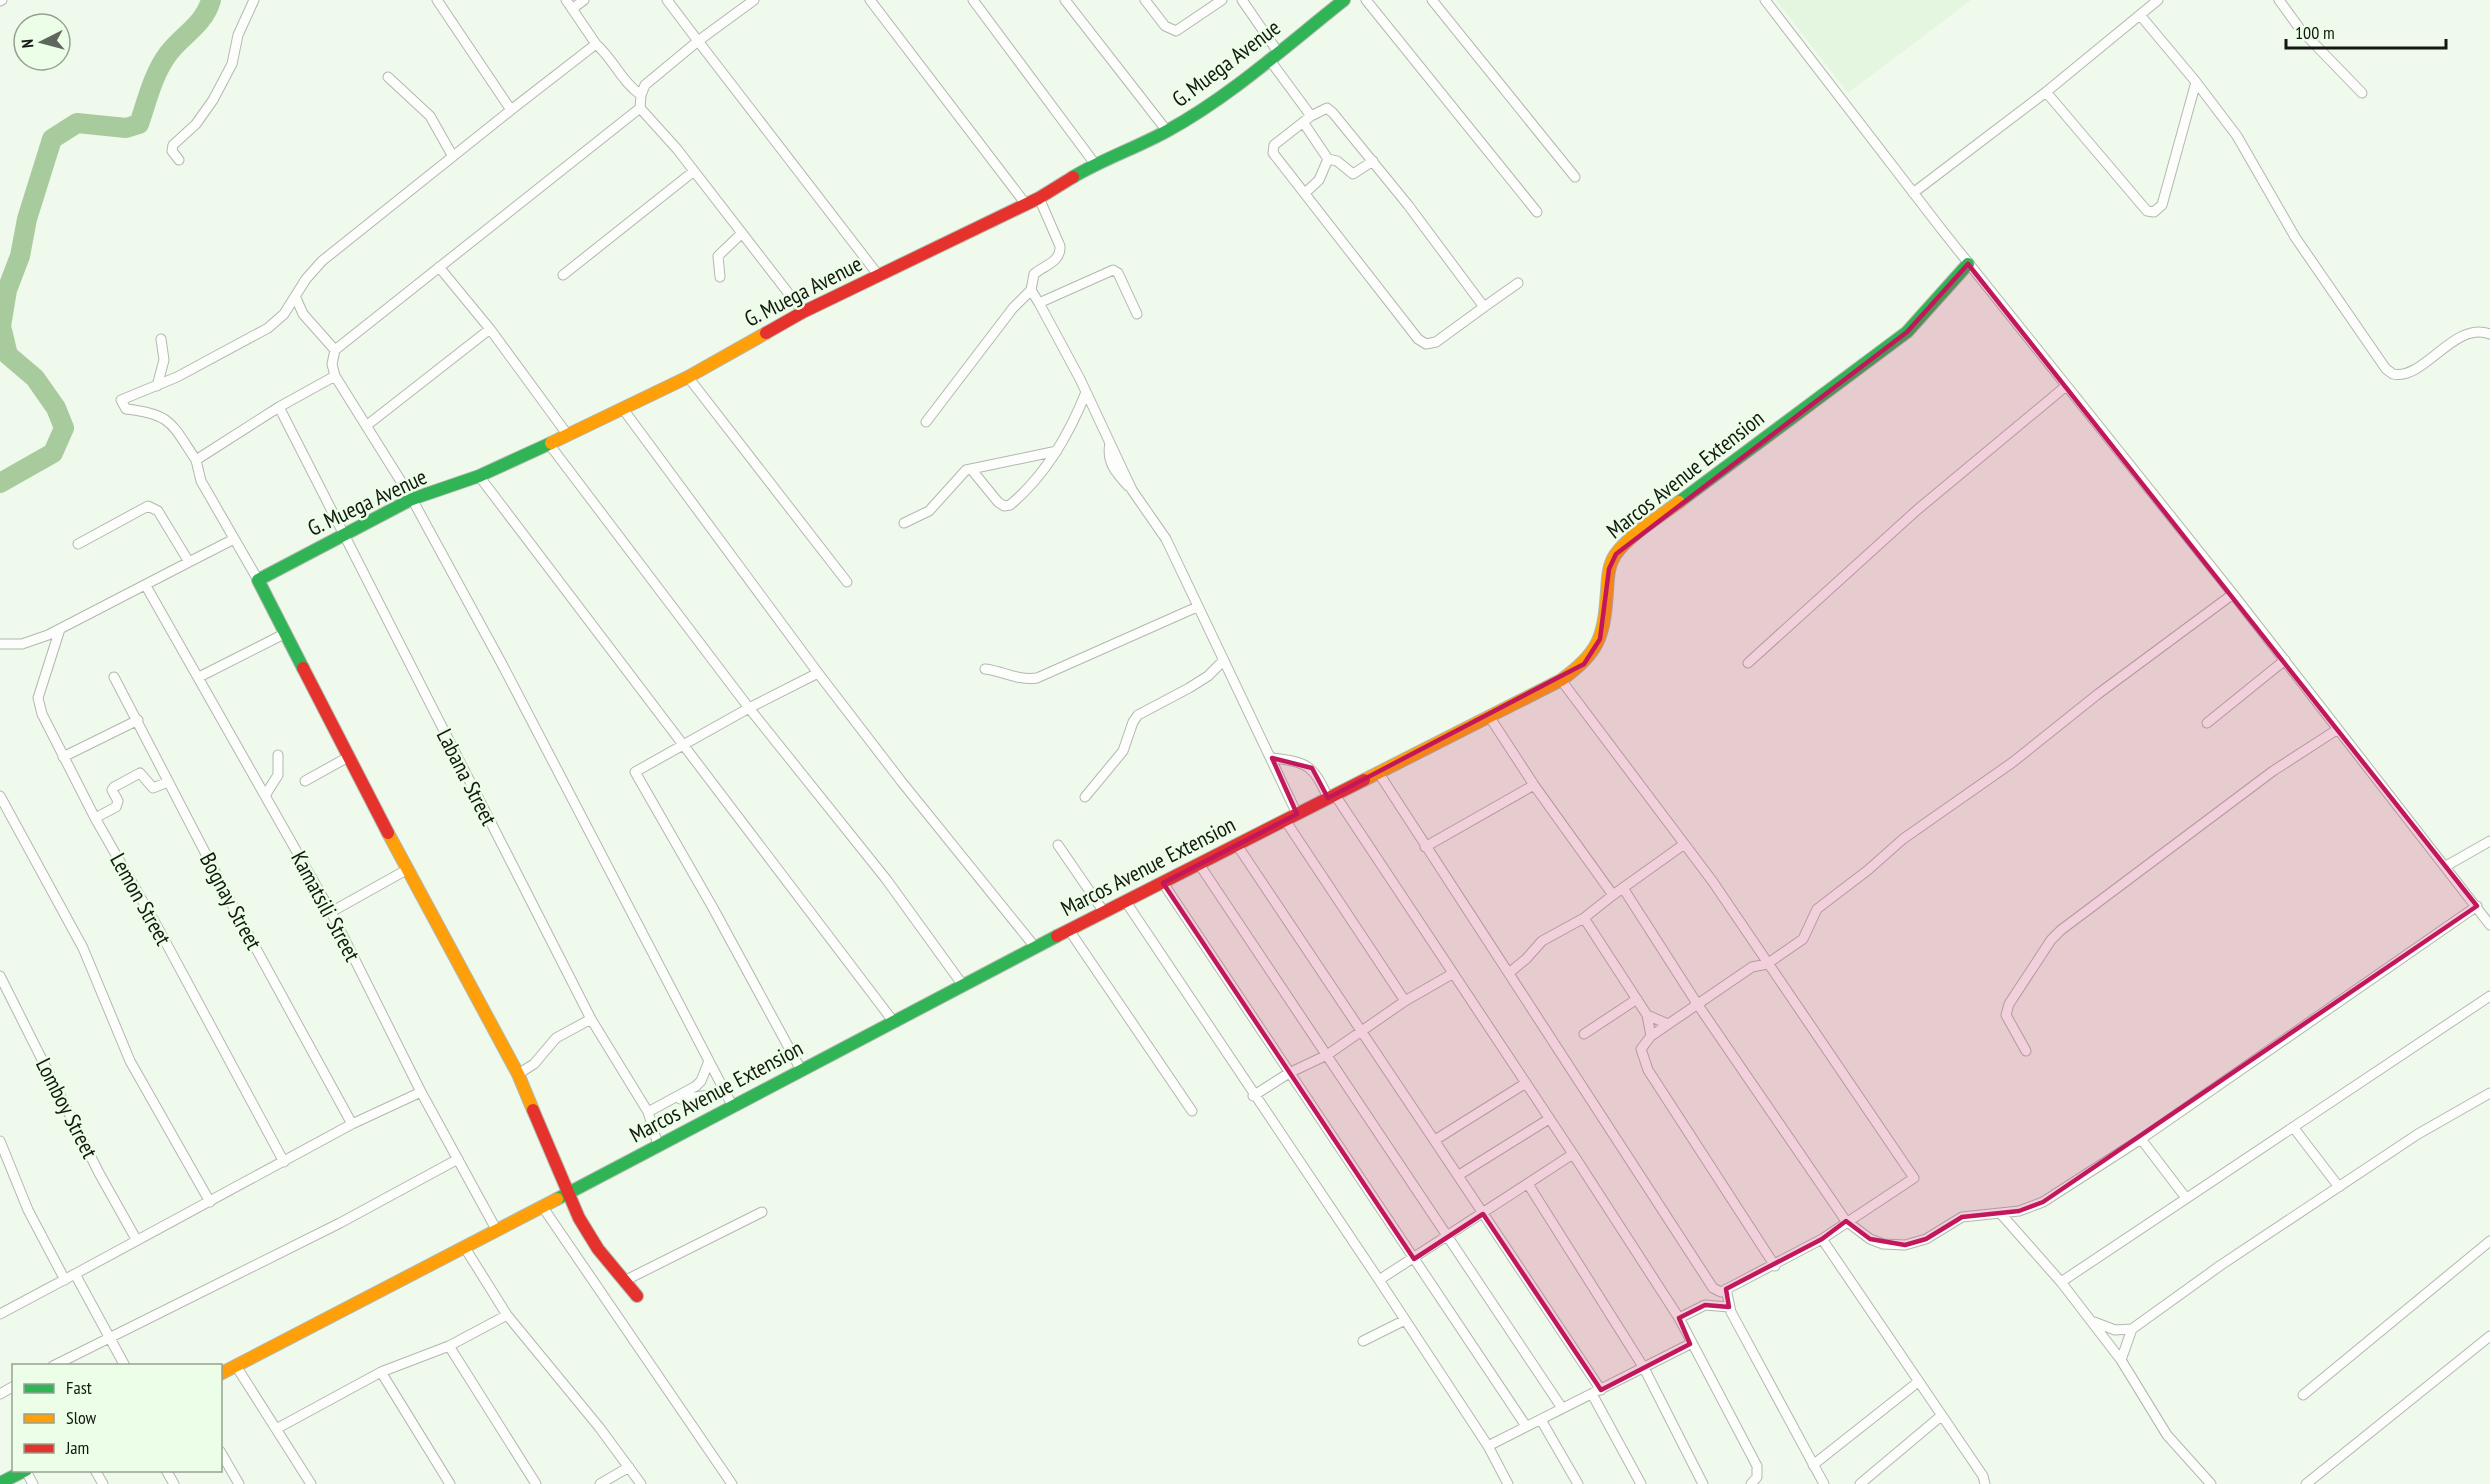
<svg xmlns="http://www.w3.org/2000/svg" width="2490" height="1484" font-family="'PT Sans Narrow',sans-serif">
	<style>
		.built { fill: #e5f6e0 }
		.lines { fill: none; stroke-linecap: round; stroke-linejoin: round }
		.river { stroke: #a8cb9e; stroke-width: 20 }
		.street-casing { stroke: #b1b9af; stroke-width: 11 }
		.fast-casing { stroke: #b1b9af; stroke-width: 14 }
		.slow-casing { stroke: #b1b9af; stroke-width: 14 }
		.jam-casing { stroke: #b1b9af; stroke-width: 14 }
		.street { stroke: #fdfefc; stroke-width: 9 }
		.fast { stroke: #30b455; stroke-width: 12 }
		.slow { stroke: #ff9f0a; stroke-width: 12 }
		.jam { stroke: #e5322d; stroke-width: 12 }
		.marked { fill: #c2185b; fill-opacity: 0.2; stroke: #c2185b; stroke-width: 4.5; stroke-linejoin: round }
		.labels { text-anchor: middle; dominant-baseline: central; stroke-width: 5; stroke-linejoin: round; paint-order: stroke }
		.street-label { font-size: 22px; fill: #131911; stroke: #ecfee7 }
	</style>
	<rect width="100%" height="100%" fill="#eff9ec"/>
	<path class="built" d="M1776,0H1971L1848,93Z"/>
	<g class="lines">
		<path class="river" d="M0,483L53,453L64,428L56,408L35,378L8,355L1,326L7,290L20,256L27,219L52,139L77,123L126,128L139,124C147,101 153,74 168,54C182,35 204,25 211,0"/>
		<defs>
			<path id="street" d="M566,0L596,44
				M667,0L698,41L754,0
				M870,0L1025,203
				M973,0L1095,164
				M1065,0L1167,131
				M1145,0L1165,26L1176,31L1222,0
				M1242,0L1278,52
				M1366,0L1537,212
				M1432,0L1575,177
				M1765,0L1942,230L2233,594L2490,925
				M2279,0L2300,29L2362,93
				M0,1L2,0
				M572,9L584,0
				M2140,15L2196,82L2237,136L2295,237L2386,369L2393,374C2424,381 2454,320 2490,334
				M1269,59L1311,116L1327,108L1333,113L1408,205L1484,307L1436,342L1426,344L1418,339L1273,153L1274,145L1311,116
				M388,77L430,116L452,155
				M2046,92L2147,211L2154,212L2162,205L2196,82
				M511,110L596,44C614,60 621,81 641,95
				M1303,122L1328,159
				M179,160L172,151L173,145L196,124L213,100L232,64L238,35L254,0
				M1305,193L1319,180L1328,159L1337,161L1353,174L1373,161
				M1913,193L2046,92L2158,0
				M1039,198L1060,246C1061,262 1045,265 1034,274L1031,290L1039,303L1113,270L1118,273L1137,314
				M439,267L490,329L567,434
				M563,275L694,171
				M720,277L718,256L741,234
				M296,298L303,314L335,350
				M1039,303L1080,379L1132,490L1166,539L1297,814
				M1484,307L1518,283
				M803,312L677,149L640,108L641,95L645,85L698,41L879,276
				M335,376L412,499L503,666L733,1107
				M688,377L847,582
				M157,386L164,360L161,339
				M279,407L591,1019L648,1112L658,1145
				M623,409L818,673L901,781L1035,947
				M926,422L1013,308L1031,290
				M366,426L490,329
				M1110,443C1106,462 1116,473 1128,486
				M549,444L749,708L886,879L962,984
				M196,460C172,425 173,414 126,409L121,400L177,377L268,328L284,314L306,279L322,261L511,110L437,0
				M971,469L998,502L1004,506L1010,505C1046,475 1069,435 1086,392
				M479,476L893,1021
				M904,523L929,511L966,470L1057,451
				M78,544L148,506L158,511L189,562L234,539
				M258,580L201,481L196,460L279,407L335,376L332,364L335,350L640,108
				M146,586L331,912L421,1092L497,1231
				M60,629L38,698L42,714L95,818L158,928L284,1162
				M0,644H22L48,635L189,562
				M1748,663L1917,510L2066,386
				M985,669C1003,671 1018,681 1037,678L1197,607
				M114,677L236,912L352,1124
				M199,677L286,633
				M1489,716L1534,785L1613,895L1683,845
				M2207,723L2285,660
				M63,757L138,720
				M1272,758C1308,762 1313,765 1328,798
				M1378,772L1713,1288L1721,1292L1822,1239L1914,1178L1713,882L1561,680
				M305,781L350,756
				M266,794L278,775V755
				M1335,795L1573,1154L1679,1318L1757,1466V1477L1751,1484
				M0,796L83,948L130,1061L210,1202
				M1085,797L1123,751L1133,722L1138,715L1189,688L1208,676L1223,661
				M95,818L116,807L118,801L112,790L114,787L140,773L153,788L168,782
				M1285,820L1405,1001
				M1058,845L1104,912
				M1237,845L1601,1390
				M1425,847L1534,785
				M1199,864L1562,1408
				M2446,866L2490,841
				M1163,883L1526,1426
				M1623,888L1698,1005L1846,1221L1870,1239L1883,1244L1905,1245L1926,1239L1962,1217L2019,1211L2043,1202L2141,1139L2477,906
				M1613,895L1584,918L1647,1015L1651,1036
				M1126,902L1379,1280L1488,1446L1508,1484
				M331,912L408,869
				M1069,930L1192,1111
				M1509,973L1526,959L1542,941L1584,918
				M0,976L99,1173L136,1239
				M1647,1015L1668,1024
				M1584,1034L1637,999
				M2026,1051L2006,1015L2009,1004L2051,940L2061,930L2273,771L2338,729
				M801,1070L713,908L635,772L749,708L818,673
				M518,1074L534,1064L556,1038L591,1019
				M1253,1096L1289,1073L1327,1055L1405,1001L1452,974
				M680,1099L725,1093
				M648,1112L696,1086L701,1081L709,1061
				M2293,1127L2339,1187
				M2141,1139L2186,1198
				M1435,1140L1526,1083
				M0,1141L28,1210L65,1280
				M1459,1175L1549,1119
				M1528,1184L1644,1368L1703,1484
				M542,1206L732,1484
				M2001,1214L2061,1282L2121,1360L2167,1435L2211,1484
				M1822,1239L1983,1476L1985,1484
				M465,1248L507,1315L599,1427L641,1484
				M1775,1266L1648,1070L1641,1049L1651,1036L1752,967L1767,964L1803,939L1817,909L1868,870L1903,839L2013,762L2098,694L2233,594
				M75,1274L352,1124L421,1092
				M1379,1280L1573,1154
				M624,1281L762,1212
				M2061,1282L2490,996
				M1726,1289L1731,1312L1824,1484
				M0,1314L75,1274L125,1366
				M507,1315L449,1346L536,1484
				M1679,1318L1705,1305L1729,1307
				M2094,1322L2115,1330L2132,1329
				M1363,1341L1405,1320
				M2121,1360L2132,1329L2221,1265L2418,1134L2490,1093
				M53,1366L340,1223L458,1159
				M236,1366L311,1484
				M381,1372L450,1484
				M0,1394L14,1386
				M1592,1394L1641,1484
				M2303,1395L2490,1241
				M1541,1420L1578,1484
				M276,1429L381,1372L449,1346
				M1488,1446L1690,1344
				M220,1451L239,1484
				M1813,1465L1918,1382
				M95,1470L103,1484
				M166,1470L174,1484
				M26,1471L33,1484
				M600,1484L629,1467
				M1860,1484L1941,1416
				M2306,1484L2490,1336"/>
			<path id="fast" d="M1073,177C1103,159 1136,148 1167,131C1231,96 1287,45 1344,0
				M1679,502L1907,332L1968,264
				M303,668L258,580L412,499L479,476L551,443
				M557,1199L1057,936
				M0,1483L26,1470"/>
			<path id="slow" d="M551,443L688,377L766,333
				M1364,780L1561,680C1599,653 1604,637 1607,591C1608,578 1608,566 1615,555C1628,536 1660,516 1679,502
				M388,833L518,1074L533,1110
				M220,1374L557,1199"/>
			<path id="jam" d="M766,333L803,312L1039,198L1073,177
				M303,668L388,833
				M1057,936L1364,780
				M533,1110L579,1218L598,1249L637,1296"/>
		</defs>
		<use href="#street" class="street-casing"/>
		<use href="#fast" class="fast-casing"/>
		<use href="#slow" class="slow-casing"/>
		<use href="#jam" class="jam-casing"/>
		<use href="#street" class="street"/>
		<use href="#fast" class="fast"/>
		<use href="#slow" class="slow"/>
		<use href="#jam" class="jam"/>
	</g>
	<path class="marked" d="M1968,264L2477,906L2043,1202L2019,1211L1962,1217L1926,1239L1905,1245L1870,1239L1846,1221L1822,1239L1726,1289L1729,1307L1705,1305L1679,1318L1690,1344L1601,1390L1483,1214L1414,1259L1163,883L1297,814L1272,758L1312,768L1328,798L1584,664L1600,639L1609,569L1616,554L1907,332Z"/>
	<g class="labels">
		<g class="street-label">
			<text transform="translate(1226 63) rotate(-37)">G. Muega Avenue</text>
			<text transform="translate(803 291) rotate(-27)">G. Muega Avenue</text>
			<text transform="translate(1685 474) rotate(-38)">Marcos Avenue Extension</text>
			<text transform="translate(367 502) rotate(-25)">G. Muega Avenue</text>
			<text transform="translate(467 777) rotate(63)">Labana Street</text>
			<text transform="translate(1148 866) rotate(-27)">Marcos Avenue Extension</text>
			<text transform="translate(141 899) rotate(61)">Lemon Street</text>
			<text transform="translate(231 901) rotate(62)">Bognay Street</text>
			<text transform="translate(326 906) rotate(62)">Kamatsili Street</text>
			<text transform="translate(716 1091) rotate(-28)">Marcos Avenue Extension</text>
			<text transform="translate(67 1108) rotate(63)">Lomboy Street</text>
		</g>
	</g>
	<rect x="12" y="1364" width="210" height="108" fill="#ecfee7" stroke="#95a291" stroke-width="1.5"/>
	<rect x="24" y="1384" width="30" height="9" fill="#30b455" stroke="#95a291" stroke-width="1.5"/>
	<text x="66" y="1394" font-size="18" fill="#131911">Fast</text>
	<rect x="24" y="1414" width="30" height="9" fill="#ff9f0a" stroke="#95a291" stroke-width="1.5"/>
	<text x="66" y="1424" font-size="18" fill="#131911">Slow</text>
	<rect x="24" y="1444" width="30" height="9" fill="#e5322d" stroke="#95a291" stroke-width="1.5"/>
	<text x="66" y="1454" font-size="18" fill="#131911">Jam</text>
	<g transform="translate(42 42) rotate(264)"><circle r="28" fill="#ecfee7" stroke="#95a291" stroke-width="1.5"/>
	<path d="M0-4.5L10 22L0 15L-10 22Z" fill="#60675e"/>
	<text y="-9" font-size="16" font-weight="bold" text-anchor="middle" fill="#131911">N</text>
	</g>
	<path d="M2286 39v9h160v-9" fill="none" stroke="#131911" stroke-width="3"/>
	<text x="2295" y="39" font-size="18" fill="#131911" stroke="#ecfee7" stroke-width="4.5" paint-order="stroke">100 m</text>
</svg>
